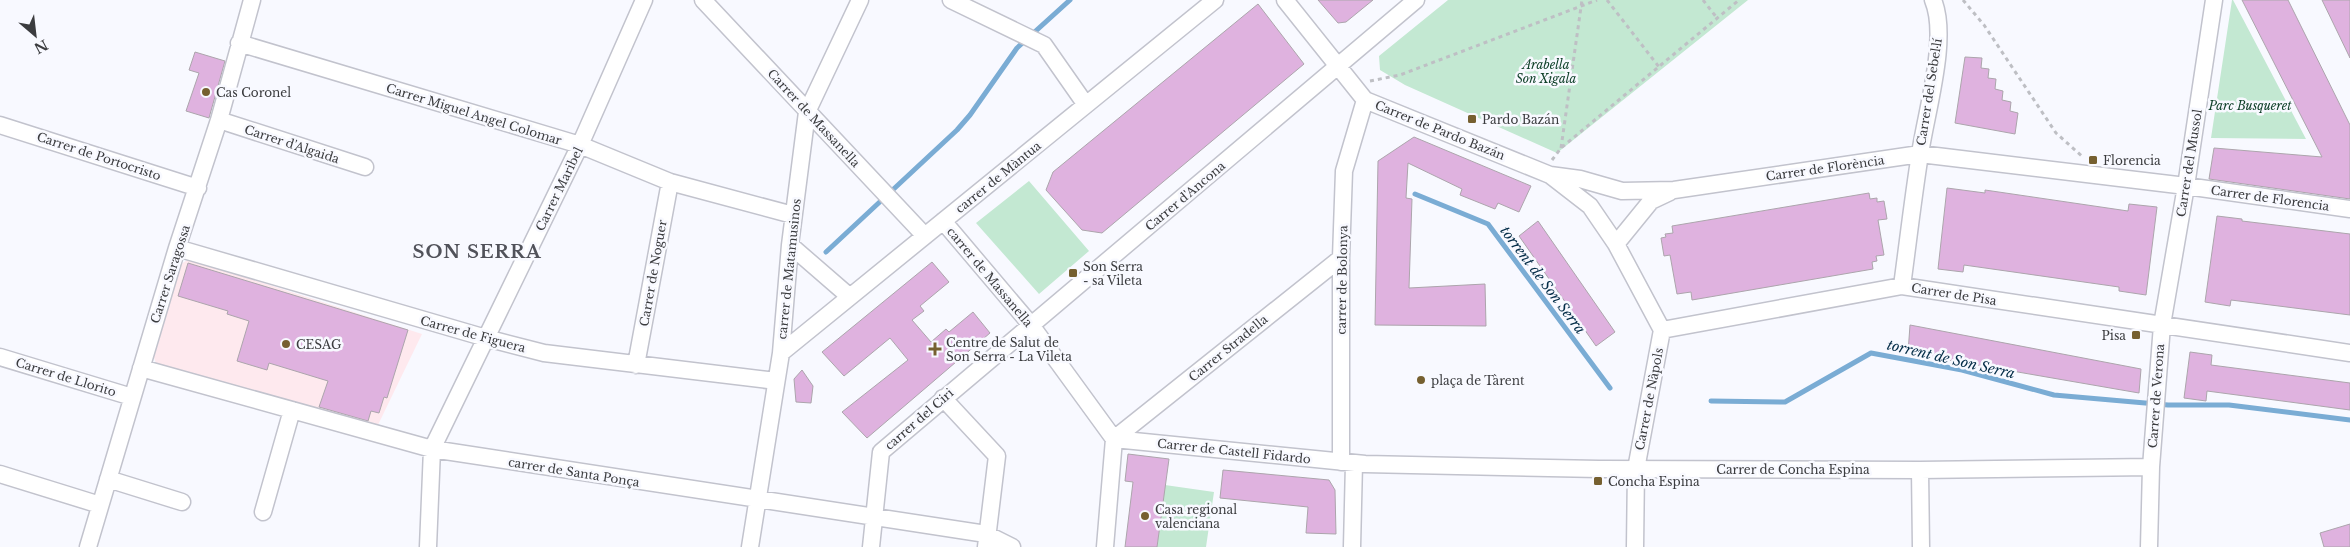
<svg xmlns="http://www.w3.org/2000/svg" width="2350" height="547" font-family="'Libre Baskerville',serif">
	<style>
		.education { fill: #fee9ee }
		.green { fill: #c3e8d2 }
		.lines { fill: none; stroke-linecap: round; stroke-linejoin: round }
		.stream { stroke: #7aacd4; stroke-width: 5 }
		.building { fill: #dfb2df; stroke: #aca5ac }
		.street-casing { stroke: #c2c3cd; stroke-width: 19 }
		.path { stroke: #bebfc4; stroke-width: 3; stroke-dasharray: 4 4; stroke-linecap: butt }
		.street { stroke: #fff; stroke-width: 16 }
		.poi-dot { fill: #766030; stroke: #f8f9ff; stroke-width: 2 }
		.labels { text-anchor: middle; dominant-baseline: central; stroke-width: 5; stroke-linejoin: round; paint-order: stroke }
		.park-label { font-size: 12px; font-style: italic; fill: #10412a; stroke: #f8f9ff }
		.poi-label { font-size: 12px; fill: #3b3c3f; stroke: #f8f9ff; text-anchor: start }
		.street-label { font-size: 12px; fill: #3b3c3f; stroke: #f8f9ff }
		.water-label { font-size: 14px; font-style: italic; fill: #032c47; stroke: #f8f9ff }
		.district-label { font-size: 18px; font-weight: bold; letter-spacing: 1px; fill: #51525a; stroke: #f8f9ff }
	</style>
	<rect width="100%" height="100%" fill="#f8f9ff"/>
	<path class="education" d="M189,259L422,334L376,429L156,363L153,355L181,264Z"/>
	<path class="green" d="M1448,0H1748L1557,153L1405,85L1380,70L1379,56Z
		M2232,0H2233L2306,139L2211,138Z
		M1029,181L1089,251L1039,294L976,223Z
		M1165,485L1214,492L1206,547H1157Z"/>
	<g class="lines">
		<path class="stream" d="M1415,194L1488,224L1610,388
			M826,252L957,130L970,115L1017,48L1070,0
			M1711,401L1785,402L1871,353L1962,370L2054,395L2168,405H2229L2350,420"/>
	</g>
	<path class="building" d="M1318,0H1373L1346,22L1338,23Z
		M2242,0H2288L2350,125V199L2209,179L2214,148L2322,157Z
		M2322,0H2350V58Z
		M1258,4L1304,64L1102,233L1082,230L1046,190L1053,172Z
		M195,52L225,61L209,118L186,111L199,73L189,70Z
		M1965,57L1982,58L1981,68L1989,69L1988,78L1996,79L1995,89L2003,91L2002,100L2011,102L2010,111L2018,113L2015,134L1955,123Z
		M1414,137L1531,186L1519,212L1498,203L1495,209L1460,195L1462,189L1408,163L1406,198L1412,199L1409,288L1485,284L1486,326L1375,325L1378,161Z
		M1947,188L1985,193V190L2128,211L2129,204L2157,207L2146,295L2119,291V287L1964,265L1963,272L1938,269Z
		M1869,193L1870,199L1877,198V202L1884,201L1887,219L1878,220L1884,255L1876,256L1877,261L1872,262L1873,269L1692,300L1691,292L1677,294L1670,255L1664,256L1661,238L1666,237L1665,234L1673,233L1672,226Z
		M2217,216L2242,219V221L2350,234V315L2231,300L2230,306L2205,302Z
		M1538,221L1615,332L1596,346L1519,236Z
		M932,262L949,282L920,306L924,311L912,320L931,342L946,329L949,332L973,312L990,333L867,438L842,412L908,360L890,338L844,376L822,352Z
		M188,263L408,330L387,398L384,397L379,413L371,411L368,421L319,407L328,381L269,363L267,370L237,361L249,321L227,314L228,311L178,296Z
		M1910,325L2141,369L2139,393L1908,353Z
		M2190,352L2212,355L2211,365L2350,383V410L2207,391L2206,401L2184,398Z
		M802,370L813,386L811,403L796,402L794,379Z
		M1128,454L1169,459L1157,547H1125L1133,482L1125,481Z
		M1223,470L1329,480L1335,490L1336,534L1306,533L1308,507L1220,498Z
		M2350,524V547H2324L2320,533Z"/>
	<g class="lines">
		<defs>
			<path id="street" d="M703,0L925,236
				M951,0L1044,45L1086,105
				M1285,0L1365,100L1550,175L1590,206L1616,244L1662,330
				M239,43L580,145L670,182L793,215
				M219,120L365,167
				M0,125L198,188
				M1550,175L1580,179L1622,191L1674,190L1920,154L2186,186L2350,209
				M943,221L1031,325L1114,439L1105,547
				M1616,244L1651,201L1670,192
				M790,245L850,297
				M177,248L486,338L544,353L776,381
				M1902,286C1908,242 1913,198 1920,154C1926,112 1949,38 1933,0
				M1662,330L1902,286L2350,353
				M781,353L1215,0
				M0,357L132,397
				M636,365L670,182
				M141,368L432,449L986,534L1012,547
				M943,398L997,456L986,547
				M1114,439L1365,464L1599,469L1920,470L2151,467
				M1114,439L1341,258
				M1341,462V258L1344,171L1365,100
				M1920,470L1921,547
				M0,474L100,505
				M108,479L182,502
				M263,512L292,410
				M88,547L177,248L219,120L252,0
				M428,547L432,449L580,145L644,0
				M750,547L781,353L790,245L807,112L860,0
				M871,547L881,452L1416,0
				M1352,547L1354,463
				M1635,547L1636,469L1662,330
				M2149,547L2151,467L2162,325L2186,186L2214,0"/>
		</defs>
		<use href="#street" class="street-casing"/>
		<path class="path" d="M1607,0L1659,67
			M1703,0L1717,18
			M1963,0L1984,25L2056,133L2084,158
			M1370,81L1400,75L1597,0
			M1561,148L1582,0
			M1552,160L1561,148L1739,0"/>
		<use href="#street" class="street"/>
	</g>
	<g class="poi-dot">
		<circle cx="206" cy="92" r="5"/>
		<rect x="1467" y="114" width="10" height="10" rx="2.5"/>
		<rect x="2088" y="155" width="10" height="10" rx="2.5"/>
		<rect x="1068" y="268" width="10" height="10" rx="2.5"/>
		<rect x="2131" y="330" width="10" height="10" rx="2.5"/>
		<circle cx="286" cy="344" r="5"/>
		<path d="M932.5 341.5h5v5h5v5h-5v5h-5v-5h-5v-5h5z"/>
		<circle cx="1421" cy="380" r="5"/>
		<rect x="1593" y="476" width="10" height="10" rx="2.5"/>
		<circle cx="1145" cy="516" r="5"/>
	</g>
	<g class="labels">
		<g class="park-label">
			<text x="1546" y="64">Arabella<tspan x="1546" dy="14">Son Xigala</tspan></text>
			<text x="2250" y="105">Parc Busqueret</text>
		</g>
		<g class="poi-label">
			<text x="216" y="92">Cas Coronel</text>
			<text x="1482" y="119">Pardo Bazán</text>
			<text x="2103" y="160">Florencia</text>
			<text x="1083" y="266">Son Serra<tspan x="1083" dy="14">- sa Vileta</tspan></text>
			<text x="2126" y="335" text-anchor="end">Pisa</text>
			<text x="946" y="342">Centre de Salut de<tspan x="946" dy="14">Son Serra - La Vileta</tspan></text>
			<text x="296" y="344">CESAG</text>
			<text x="1431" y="380">plaça de Tàrent</text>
			<text x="1608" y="481">Concha Espina</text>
			<text x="1155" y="509">Casa regional<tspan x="1155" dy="14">valenciana</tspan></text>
		</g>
		<g class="street-label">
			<text transform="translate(1929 92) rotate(-81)">Carrer del Sebel·lí</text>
			<text transform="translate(474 114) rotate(17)">Carrer Miguel Angel Colomar</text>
			<text transform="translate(814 118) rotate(47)">Carrer de Massanella</text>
			<text transform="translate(1440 130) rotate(22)">Carrer de Pardo Bazán</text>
			<text transform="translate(292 144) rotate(18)">Carrer d'Algaida</text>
			<text transform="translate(99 156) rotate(18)">Carrer de Portocristo</text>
			<text transform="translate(2189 163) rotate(-81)">Carrer del Mussol</text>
			<text transform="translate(1825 168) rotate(-8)">Carrer de Florència</text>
			<text transform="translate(998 177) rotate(-39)">carrer de Màntua</text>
			<text transform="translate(559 189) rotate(-64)">Carrer Maribel</text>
			<text transform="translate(1185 196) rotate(-40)">Carrer d'Ancona</text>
			<text transform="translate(2270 198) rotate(8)">Carrer de Florencia</text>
			<text transform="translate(789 269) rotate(-84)">carrer de Matamusinos</text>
			<text transform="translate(653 273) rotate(-80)">Carrer de Noguer</text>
			<text transform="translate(170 274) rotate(-72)">Carrer Saragossa</text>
			<text transform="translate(990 277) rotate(50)">carrer de Massanella</text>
			<text transform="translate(1342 280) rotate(-89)">carrer de Bolonya</text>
			<text transform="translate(1954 294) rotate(9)">Carrer de Pisa</text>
			<text transform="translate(473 334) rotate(15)">Carrer de Figuera</text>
			<text transform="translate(1228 348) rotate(-39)">Carrer Stradella</text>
			<text transform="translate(66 377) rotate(17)">Carrer de Llorito</text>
			<text transform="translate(2156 396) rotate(-86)">Carrer de Verona</text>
			<text transform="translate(1649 399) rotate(-79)">Carrer de Nàpols</text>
			<text transform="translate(919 419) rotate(-41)">carrer del Ciri</text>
			<text transform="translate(1234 451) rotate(6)">Carrer de Castell Fidardo</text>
			<text x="1793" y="469">Carrer de Concha Espina</text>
			<text transform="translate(574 472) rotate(9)">carrer de Santa Ponça</text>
		</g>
		<g class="water-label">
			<text transform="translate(1543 280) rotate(53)">torrent de Son Serra</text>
			<text transform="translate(1951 359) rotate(13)">torrent de Son Serra</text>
		</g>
		<g class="district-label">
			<text x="477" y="252">SON SERRA</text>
		</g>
	</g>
	<g transform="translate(35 35) rotate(152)" stroke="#f8f9ff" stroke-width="4" paint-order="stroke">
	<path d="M0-4L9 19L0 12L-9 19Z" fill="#3b3c3f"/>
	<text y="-8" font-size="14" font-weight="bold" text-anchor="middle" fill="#3b3c3f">N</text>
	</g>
</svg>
